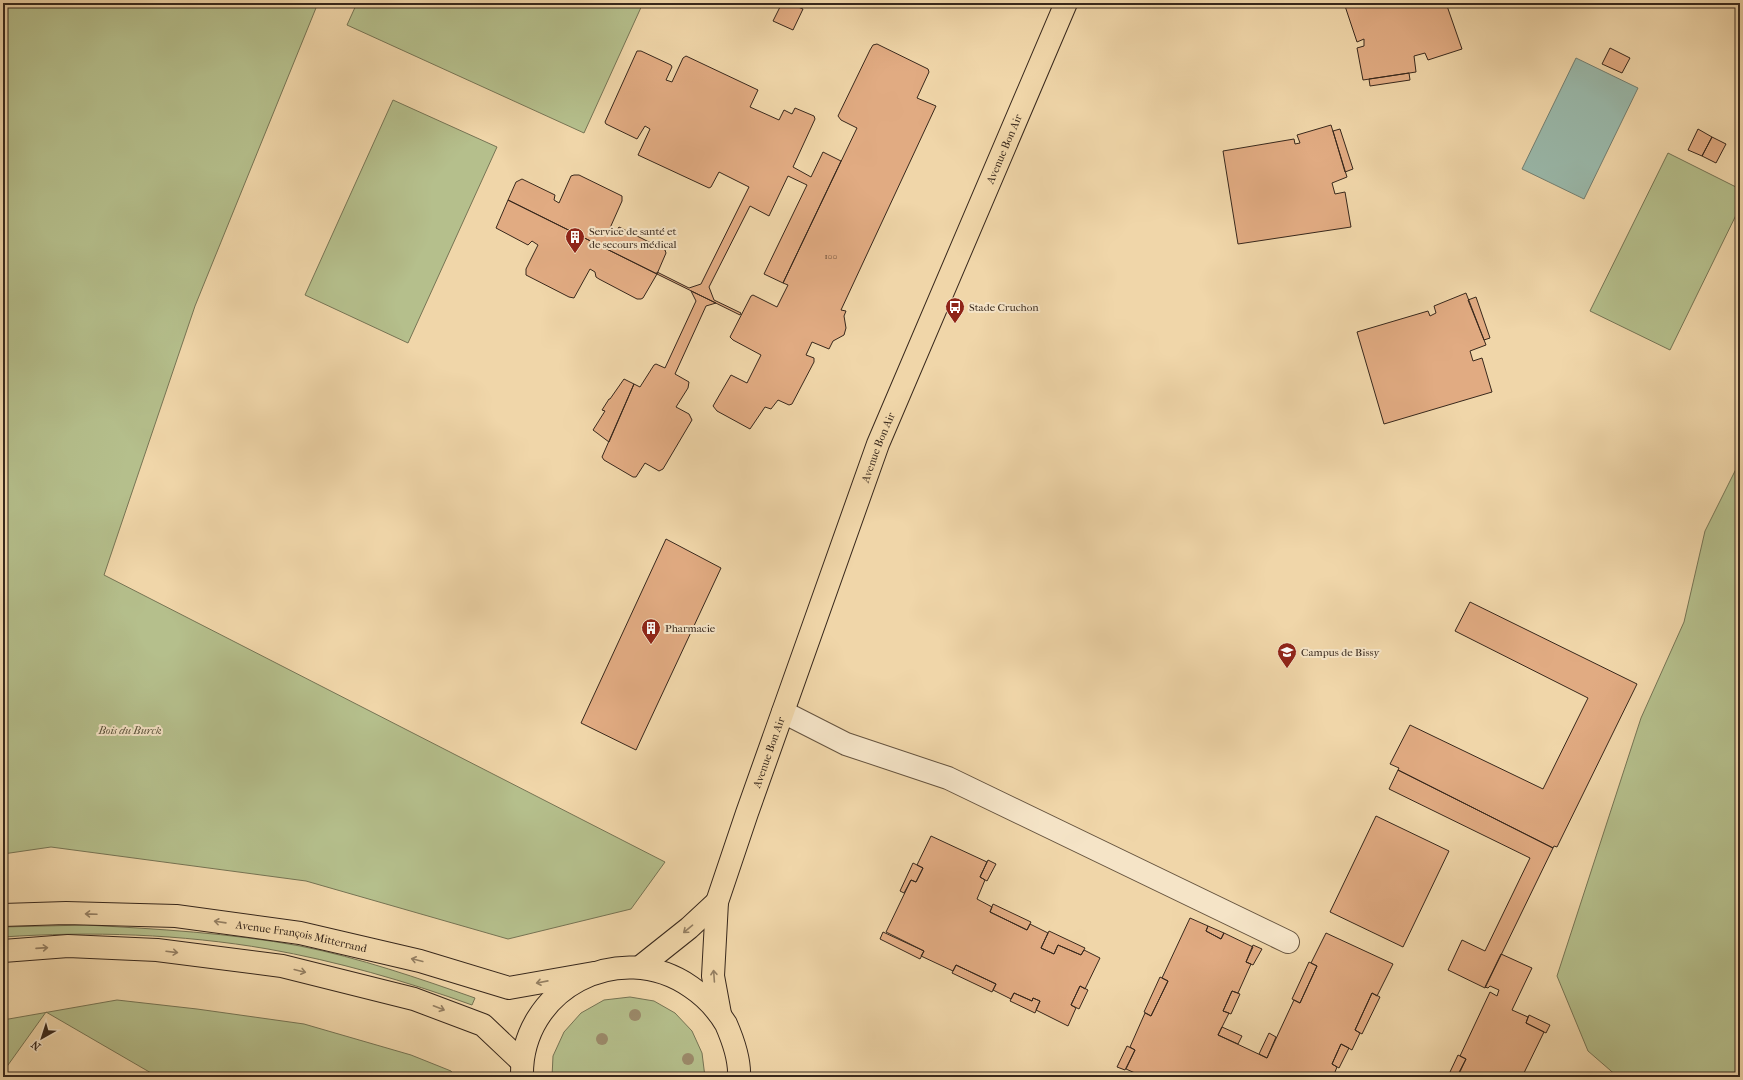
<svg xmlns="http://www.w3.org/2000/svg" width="1743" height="1080" font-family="'IM FELL French Canon',serif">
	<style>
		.green { fill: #b5bf8c; stroke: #767454 }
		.water { fill: #9ab9ab; stroke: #737f72 }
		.building { fill: #e1ab82; stroke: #38281c }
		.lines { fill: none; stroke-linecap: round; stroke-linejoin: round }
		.minor-casing { stroke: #66543f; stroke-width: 24 }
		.major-casing { stroke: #38281c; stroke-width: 24 }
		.minor { stroke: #f5e4c7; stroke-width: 22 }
		.major { stroke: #f0d6a9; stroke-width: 22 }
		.tree { fill: #9c8b6b }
		.oneway { stroke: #947f62 }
		.labels { text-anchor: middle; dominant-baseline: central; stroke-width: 4; stroke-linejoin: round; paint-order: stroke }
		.number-label { font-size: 9px; fill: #624936 }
		.street-label { font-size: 11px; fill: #38281c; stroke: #f5e4c7 }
		.poi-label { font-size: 11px; fill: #38281c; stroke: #f5e4c7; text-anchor: start }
		.park-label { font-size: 11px; font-style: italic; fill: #574e38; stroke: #f5e4c7 }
	</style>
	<rect width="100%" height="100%" fill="#f0d6a9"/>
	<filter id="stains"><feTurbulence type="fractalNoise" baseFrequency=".005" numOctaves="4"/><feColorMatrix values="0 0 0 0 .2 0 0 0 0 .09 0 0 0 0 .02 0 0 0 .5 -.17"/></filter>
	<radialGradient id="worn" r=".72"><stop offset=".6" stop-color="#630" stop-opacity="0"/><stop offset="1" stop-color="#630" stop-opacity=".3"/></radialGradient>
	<path class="green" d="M3,3H318L195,306L104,575L665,862L631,909L508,939L306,881L51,847L3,854Z
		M357,3H643L584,133L347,25Z
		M393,100L497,147L408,343L305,295Z
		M1668,153L1740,189V207L1670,350L1590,311Z
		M1740,461V1077H1618L1588,1051L1557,976L1641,718L1684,622L1705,531Z
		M86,925C158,929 230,933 300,946C360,958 418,978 475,998L472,1005C406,981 336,961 268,949C181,934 91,931 3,937V927Z
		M630,997L654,1001L675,1013L692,1031L702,1053L705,1077H552L553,1056L564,1032L581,1013L604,1000Z
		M117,1000L197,1009L304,1024L411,1055L451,1071L455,1077H158L46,1012L3,1072V1020Z"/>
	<path class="water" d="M1576,58L1638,88L1584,199L1522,169Z"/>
	<path class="building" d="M782,3H788L803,9L793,30L773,21Z
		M1344,3H1446L1462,49L1428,60L1425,53L1414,56L1416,72L1363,80L1357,48L1364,46V39L1357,42Z
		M877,44L928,69L929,72L917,98L936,106L841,310L846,311L844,316L846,328L844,335L833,341L829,349L812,342L806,355L814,358V362L792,404L789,405L778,400L771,409L765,407L750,429L717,411L713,406L731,375L747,383L761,355L733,340L730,337L751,296L753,295L777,307L788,285L783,283L857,128L841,120L838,116L870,50L873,45Z
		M1610,48L1630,58L1622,73L1602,64Z
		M637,51H641L671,65L672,67L666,80L672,82L683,58L686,56L758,90L750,107L779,120L784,110L792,114L795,108L814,116L815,119L793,167L811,177L823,152L841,161L783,283L764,274L807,185L788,176L769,216L750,206L709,287L714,300L741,313L740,315L657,274V272L689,288L701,284L749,187L719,172L711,187L709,188L638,155L650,129L645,126L637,139L606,124L605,122Z
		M1409,73L1410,80L1370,86L1369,79Z
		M1331,125L1347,177L1332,183L1335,194L1345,192L1351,227L1238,244L1223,151L1294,139L1295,144L1300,143L1297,135Z
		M1340,129L1353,169L1345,172L1333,131Z
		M1698,129L1712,137L1702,156L1688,150Z
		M1712,137L1726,144L1716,163L1702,156Z
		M574,175H579L622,196V201L610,228L616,231L619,227L665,250L666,253L657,274L508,200L516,182L522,179L555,195L554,200L559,203L571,176Z
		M508,200L657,274L643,298L641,299H637L599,279L596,277L595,272L590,269L574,298L569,297L526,275V269L538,245L532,241L528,245L496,228Z
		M691,291L716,303L706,306L675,374L689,382L688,388L676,407L689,414L692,420L663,469L659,471L645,463L636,477H633L604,460L602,457L634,384L640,387L654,365L656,364L665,368L696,301Z
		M1466,293L1486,345L1470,351L1473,361L1482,358L1492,392L1384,424L1357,332L1428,311L1430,316L1436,313L1434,306Z
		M1476,297L1490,338L1484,340L1468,300Z
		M624,379L634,384L609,442L593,430L605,411L602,410L609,399H610Z
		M666,539L721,568L636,750L581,723Z
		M1470,602L1637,684L1557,847L1554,846L1553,848L1398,770L1399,768L1390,764L1410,725L1543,789L1588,698L1455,631Z
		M1398,770L1553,848L1485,988L1448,970L1462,940L1485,951L1530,858L1389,789Z
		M1376,816L1449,851L1403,947L1330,912Z
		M931,836L987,862L980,877L985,880L977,899L992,907L990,912L1027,930L1030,924L1048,933L1041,948L1054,954L1058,945L1081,955L1084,950L1100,958L1085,989L1080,986L1071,1005L1076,1008L1068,1026L1036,1010L1040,1001L1033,998L1032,1001L1014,993L1011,999L993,990L996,984L956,965L953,971L921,956L924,951L886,932L911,880L916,882L923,868L917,865Z
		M988,860L996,864L987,881L980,877Z
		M913,863L923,868L916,882L911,880L904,893L900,891Z
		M993,904L1031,922L1027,930L990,912Z
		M1190,918L1208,926L1206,931L1221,939L1224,933L1253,947L1246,962L1251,964L1238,993L1232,991L1223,1011L1229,1013L1218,1035L1267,1058L1294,1000L1300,1003L1317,966L1311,963L1326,933L1393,964L1377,996L1372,993L1355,1030L1360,1033L1352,1050L1341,1044L1332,1064L1337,1067L1333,1077H1144L1126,1069L1135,1050L1130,1047L1145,1013L1151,1016L1168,981L1162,978Z
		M1208,926L1224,933L1221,939L1206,931Z
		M1049,931L1085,948L1081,955L1058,945L1054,954L1041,948Z
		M883,932L924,951L920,959L880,939Z
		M1253,945L1262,949L1253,965L1246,962Z
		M1501,954L1532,968L1512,1010L1528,1017L1526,1023L1544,1032L1522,1077H1465L1459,1074L1466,1059L1460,1056L1490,992L1497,996L1499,990L1490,986L1488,988L1485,987Z
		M1309,962L1317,966L1300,1003L1292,999Z
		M956,965L996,984L992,992L952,973Z
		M1160,977L1168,981L1151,1016L1144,1012Z
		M1080,986L1088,990L1079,1009L1071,1005Z
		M1232,991L1240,994L1231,1014L1223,1011Z
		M1014,993L1032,1001L1033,998L1040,1001L1035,1013L1010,1001Z
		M1372,993L1380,997L1362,1034L1355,1030Z
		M1529,1015L1550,1025L1546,1033L1526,1023Z
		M1222,1027L1242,1036L1238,1044L1218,1035Z
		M1269,1033L1276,1037L1267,1058L1259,1054Z
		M1341,1044L1349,1048L1339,1068L1332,1064Z
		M1127,1046L1135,1050L1125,1070L1117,1067Z
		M1458,1055L1466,1059L1457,1076L1450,1072Z"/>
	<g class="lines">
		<defs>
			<path id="minor" d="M783,712L846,744L948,778L1288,942"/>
			<g id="major">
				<path id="s1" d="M3,915L66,913L176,916L300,933L420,961L509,988L594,973"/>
				<path d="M3,951L68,946L157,950L282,966L414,999L483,1025L521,1061"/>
				<path d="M640,967L689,928L717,902"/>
				<path id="s2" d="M720,1014L713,976L717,902L747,813L878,444L1066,3"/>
				<path d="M522,1077C520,989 619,937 691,987C706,997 717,1009 726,1024C733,1040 740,1060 739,1077"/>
			</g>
		</defs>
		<use href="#minor" class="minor-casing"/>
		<use href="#major" class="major-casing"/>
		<use href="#minor" class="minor"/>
		<use href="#major" class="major"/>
	</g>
	<g class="tree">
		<circle cx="635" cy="1015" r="6"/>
		<circle cx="602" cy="1039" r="6"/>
		<circle cx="688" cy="1059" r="6"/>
	</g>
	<defs><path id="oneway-shaft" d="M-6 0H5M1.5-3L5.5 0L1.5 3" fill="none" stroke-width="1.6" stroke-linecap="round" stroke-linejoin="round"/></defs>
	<g class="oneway">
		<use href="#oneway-shaft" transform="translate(91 914) rotate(-178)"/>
		<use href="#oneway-shaft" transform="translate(220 922) rotate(-172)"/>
		<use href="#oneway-shaft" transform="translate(688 929) rotate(140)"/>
		<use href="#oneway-shaft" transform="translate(42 948) rotate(-4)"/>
		<use href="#oneway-shaft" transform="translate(172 952) rotate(7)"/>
		<use href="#oneway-shaft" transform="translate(417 960) rotate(-166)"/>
		<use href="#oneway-shaft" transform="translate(300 971) rotate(14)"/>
		<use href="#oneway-shaft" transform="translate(714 976) rotate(-94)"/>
		<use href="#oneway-shaft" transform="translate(542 982) rotate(169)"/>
		<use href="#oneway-shaft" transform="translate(439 1008) rotate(21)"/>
	</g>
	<defs>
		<symbol id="building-pin" viewBox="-11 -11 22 30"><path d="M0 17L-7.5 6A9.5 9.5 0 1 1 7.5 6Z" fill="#8f2418" stroke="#f5e4c7"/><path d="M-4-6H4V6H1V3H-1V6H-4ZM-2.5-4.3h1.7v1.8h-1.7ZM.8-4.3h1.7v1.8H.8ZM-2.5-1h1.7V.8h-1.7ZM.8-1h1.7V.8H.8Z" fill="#fff"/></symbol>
		<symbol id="bus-pin" viewBox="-11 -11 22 30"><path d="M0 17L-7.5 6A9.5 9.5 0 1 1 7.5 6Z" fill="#8f2418" stroke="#f5e4c7"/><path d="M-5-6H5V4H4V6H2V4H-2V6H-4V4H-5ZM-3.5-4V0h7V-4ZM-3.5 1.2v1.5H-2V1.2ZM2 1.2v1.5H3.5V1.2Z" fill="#fff"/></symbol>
		<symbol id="university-pin" viewBox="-11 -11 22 30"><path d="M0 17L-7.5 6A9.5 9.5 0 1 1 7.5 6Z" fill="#8f2418" stroke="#f5e4c7"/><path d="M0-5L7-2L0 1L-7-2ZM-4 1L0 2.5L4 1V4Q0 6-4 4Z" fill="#fff"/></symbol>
	</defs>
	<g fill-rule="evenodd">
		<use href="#building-pin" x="564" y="226" width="22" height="30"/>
		<use href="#bus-pin" x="944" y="296" width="22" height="30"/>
		<use href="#building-pin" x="640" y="617" width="22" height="30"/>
		<use href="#university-pin" x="1276" y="641" width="22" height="30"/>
	</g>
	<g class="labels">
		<g class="number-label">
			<text x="831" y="256">100</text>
		</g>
		<g class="street-label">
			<text stroke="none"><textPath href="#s2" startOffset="919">Avenue Bon Air</textPath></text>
			<text stroke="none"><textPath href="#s2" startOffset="595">Avenue Bon Air</textPath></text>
			<text stroke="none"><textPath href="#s2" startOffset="271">Avenue Bon Air</textPath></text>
			<text stroke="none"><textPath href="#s1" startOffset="300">Avenue François Mitterrand</textPath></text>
		</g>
		<g class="poi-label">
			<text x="589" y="231">Service de santé et<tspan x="589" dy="13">de secours médical</tspan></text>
			<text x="969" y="307">Stade Cruchon</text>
			<text x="665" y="628">Pharmacie</text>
			<text x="1301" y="652">Campus de Bissy</text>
		</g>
		<g class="park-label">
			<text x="130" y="730">Bois du Burck</text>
		</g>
	</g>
	<rect width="1743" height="1080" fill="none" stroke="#f0d6a9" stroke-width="16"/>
	<rect x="4" y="4" width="1735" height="1072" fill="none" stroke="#38281c" stroke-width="2"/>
	<rect x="8" y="8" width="1727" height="1064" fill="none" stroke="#38281c"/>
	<g transform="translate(42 1038) rotate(219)" stroke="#f5e4c7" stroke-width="3" paint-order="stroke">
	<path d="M0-3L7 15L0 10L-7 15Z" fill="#38281c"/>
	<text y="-6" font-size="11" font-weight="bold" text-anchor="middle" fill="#38281c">N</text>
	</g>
	<rect width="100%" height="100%" filter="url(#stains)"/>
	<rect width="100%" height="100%" fill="url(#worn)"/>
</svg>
